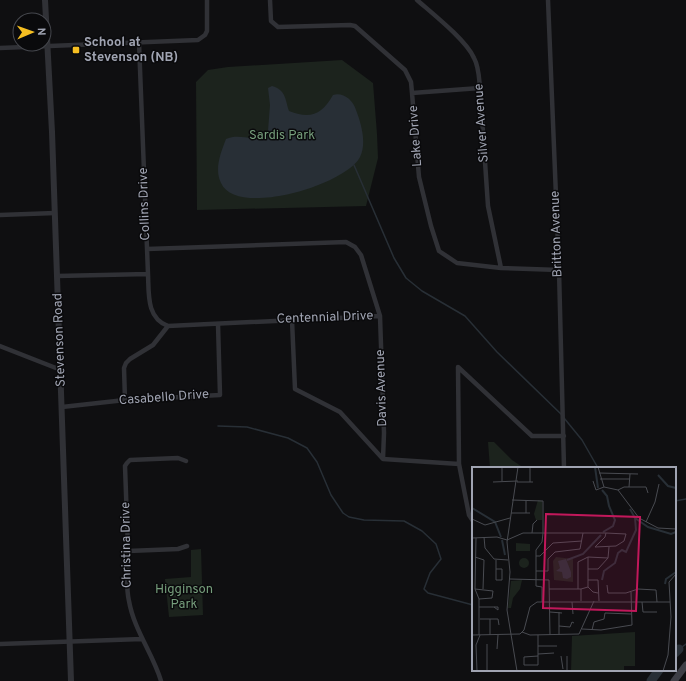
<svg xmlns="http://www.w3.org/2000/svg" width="686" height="681" font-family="Overpass,sans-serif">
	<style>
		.green { fill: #1c231d }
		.water { fill: #282f36 }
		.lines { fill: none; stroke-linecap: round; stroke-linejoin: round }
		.stream { stroke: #282f36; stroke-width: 1.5 }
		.river { stroke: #282f36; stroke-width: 9 }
		.minor { stroke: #303136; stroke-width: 4.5 }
		.tertiary { stroke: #303136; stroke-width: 6 }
		.secondary { stroke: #3e3f46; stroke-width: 7 }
		.poi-dot { fill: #f6bf22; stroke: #0a0a0c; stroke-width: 1.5 }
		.labels { text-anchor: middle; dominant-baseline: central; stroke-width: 3; stroke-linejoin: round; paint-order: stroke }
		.poi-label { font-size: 13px; font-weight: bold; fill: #a0a4b2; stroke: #0a0a0c; text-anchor: start }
		.street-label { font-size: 13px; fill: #a0a4b2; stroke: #0a0a0c }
		.park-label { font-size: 13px; fill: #769e7c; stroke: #0a0a0c }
		.inset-river { fill: none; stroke: #282f36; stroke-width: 2 }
		.inset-road { fill: none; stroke: #494b51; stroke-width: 1 }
		.view { fill: #c2185b; fill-opacity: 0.15; stroke: #c2185b; stroke-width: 2 }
		.inset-edge { fill: none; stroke: #a0a4b2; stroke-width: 2 }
	</style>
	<rect width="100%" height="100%" fill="#0f0f11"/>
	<path class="green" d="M342,60L373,83L377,134L378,158L366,206L197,210L196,82L208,70L228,67Z
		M488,442H494L512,460L524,468H490Z
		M201,549L203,615L169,617L165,579L191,577V550Z"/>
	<path class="water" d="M272,86C286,90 285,99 289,111C311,120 322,114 333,95C343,92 353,100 356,110C361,123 367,143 360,157C346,185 236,218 221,183C214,169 221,152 226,139C242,132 254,145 268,131L270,105L268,88Z"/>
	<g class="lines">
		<path class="stream" d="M354,165L394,258L406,278L422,291L465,316L497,352L562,415
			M564,418L582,440L598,468
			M218,426L247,427L288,438L307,448L317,462L331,495L343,513L349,517L364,520L404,521L422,531L436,544L441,559L430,573L424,589L428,593L473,605
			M675,501L686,499
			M675,650L679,649L686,644"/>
		<path class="river" d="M675,653L679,649
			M651,681L659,670"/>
		<path class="minor" d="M270,0L271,21L278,27L350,25L355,26L405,70L411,82L412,93L419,177L431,226L439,251L457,263L501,268L559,270
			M417,0C433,14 466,40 474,58C479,67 479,78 480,88L488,206L501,268
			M548,0L559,270L564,468
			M0,48L198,40L205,35L207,31V0
			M412,93L480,88
			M0,215L55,213
			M147,249L346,242L355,247L361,255L380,316L168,326C146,318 149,293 148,274
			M57,276L148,274L139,43
			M380,316L384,433L383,459
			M292,320L295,389L340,412L383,459L459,464
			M0,346L61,370
			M125,400L124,368L126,363L130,359L153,345L168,326
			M62,407L125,400L220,395L218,324
			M473,521L469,515L459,464L458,367L532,436H564
			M128,551L178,549L187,546
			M0,644L142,639
			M161,681C153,654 134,630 129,601C125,584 128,567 128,549C127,522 126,494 125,466L127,463L130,460L178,458L186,461"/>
		<path class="tertiary" d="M45,0L52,132L71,681"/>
		<path class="secondary" d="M674,681L686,665"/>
	</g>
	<rect class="poi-dot" x="72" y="46" width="8" height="8" rx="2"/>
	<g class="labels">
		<g class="poi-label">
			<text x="84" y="43">School at<tspan x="84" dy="15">Stevenson (NB)</tspan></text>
		</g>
		<g class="street-label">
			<text transform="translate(482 123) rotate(-94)">Silver Avenue</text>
			<text transform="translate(416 136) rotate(-94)">Lake Drive</text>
			<text transform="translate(145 204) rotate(-92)">Collins Drive</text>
			<text transform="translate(557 234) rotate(-92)">Britton Avenue</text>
			<text transform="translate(325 318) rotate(-2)">Centennial Drive</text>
			<text transform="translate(60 340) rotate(-92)">Stevenson Road</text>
			<text transform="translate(382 388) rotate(-92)">Davis Avenue</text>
			<text transform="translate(164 398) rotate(-4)">Casabello Drive</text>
			<text transform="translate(127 545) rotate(-91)">Christina Drive</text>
		</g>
		<g class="park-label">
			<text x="282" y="136">Sardis Park</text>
			<text x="184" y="590">Higginson<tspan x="184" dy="15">Park</tspan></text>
		</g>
	</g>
	<g transform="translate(472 467)">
		<rect width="204" height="204" fill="#0f0f11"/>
		<path d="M66,33L70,34V53H64L62,47ZM44,76L58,77V84H44ZM84,90L101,92V115L82,113L81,94ZM47 96a5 5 0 1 1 10 0a5 5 0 1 1-10 0ZM50,113L48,122L41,131L39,141H36L39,114ZM163,165V199H152V204H99L100,169Z" fill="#1c231d"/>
		<path d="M94,92L99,105V110L95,112L91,111L90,105L84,104L88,101L86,94Z" fill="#282f36"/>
		<path class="inset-river" d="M123,0L126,21M186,8L196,19L204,21M130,23L135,29L137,39L143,53L141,59L131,65M0,41L23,55L29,70M163,51L176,60L199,67L204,65M30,73L33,88M95,93L111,87L129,68M130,113L132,104L143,96L146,86L150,83L154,85L164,63L163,51L158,42M193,117L194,112L204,105"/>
		<path class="inset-road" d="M30,0V14M58,0V15M126,0L132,20L146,23L167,51L186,61L204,62M127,6L166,7M128,12H158M121,14L124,23L132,20M21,15L46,14M45,15H61M157,20L158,7M146,23L152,20H174L176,26M40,33L71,34V66L70,75L64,83V119L70,120V135M54,33V46M39,46H58M0,52L13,58L38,51M174,55L183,35L187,17M60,66L61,57L65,53M12,70L13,81L22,92L36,93M0,71L25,70L35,73L51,66H134L154,67L152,74L144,79L123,80L133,70L134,66M4,71L3,122L7,132V168M64,89H68L81,76L110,74M3,90L12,93L11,122M116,90L136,91M24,93V113H30V102H24M116,102H126L136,91L137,80M64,104H76V92L83,85L108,82L111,66M38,112L77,113L78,168M116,113H126L127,134M135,118L136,126H154L166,122L184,123L185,135M116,120L121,125L126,126M3,122L21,124L20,131L7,132M77,122H109V134M106,122V95L116,90V120L109,122M100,135L101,147M170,135L171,145H185M7,140H22L26,143V140H22M78,145L90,146M87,145V168M8,152H26L27,158M87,159L98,160L100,155L102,156M110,162L129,163L160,158L159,125M120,163L122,155L132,152L133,146L159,147M50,165L58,168L107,167L122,134M0,168L48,167L52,163L58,140L65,135H198M18,168V152M66,168V198H52V190L66,189M15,177V204M66,179H85M25,182L26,168M66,187L82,186M89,189L91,202M95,189V204M5,204L4,178L8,168M45,204L35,143L38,105L35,75L46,0M191,204L196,188L199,150L197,115L204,107"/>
		<path class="view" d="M74,47L168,50L164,144L71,141Z"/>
		<rect width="204" height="204" class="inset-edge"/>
	</g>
	<g transform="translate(32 32) rotate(88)"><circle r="19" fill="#0a0a0c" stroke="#46484e"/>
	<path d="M0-3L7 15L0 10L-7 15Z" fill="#f6bf22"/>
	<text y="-6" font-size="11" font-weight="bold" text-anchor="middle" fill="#a0a4b2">N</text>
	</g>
</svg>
